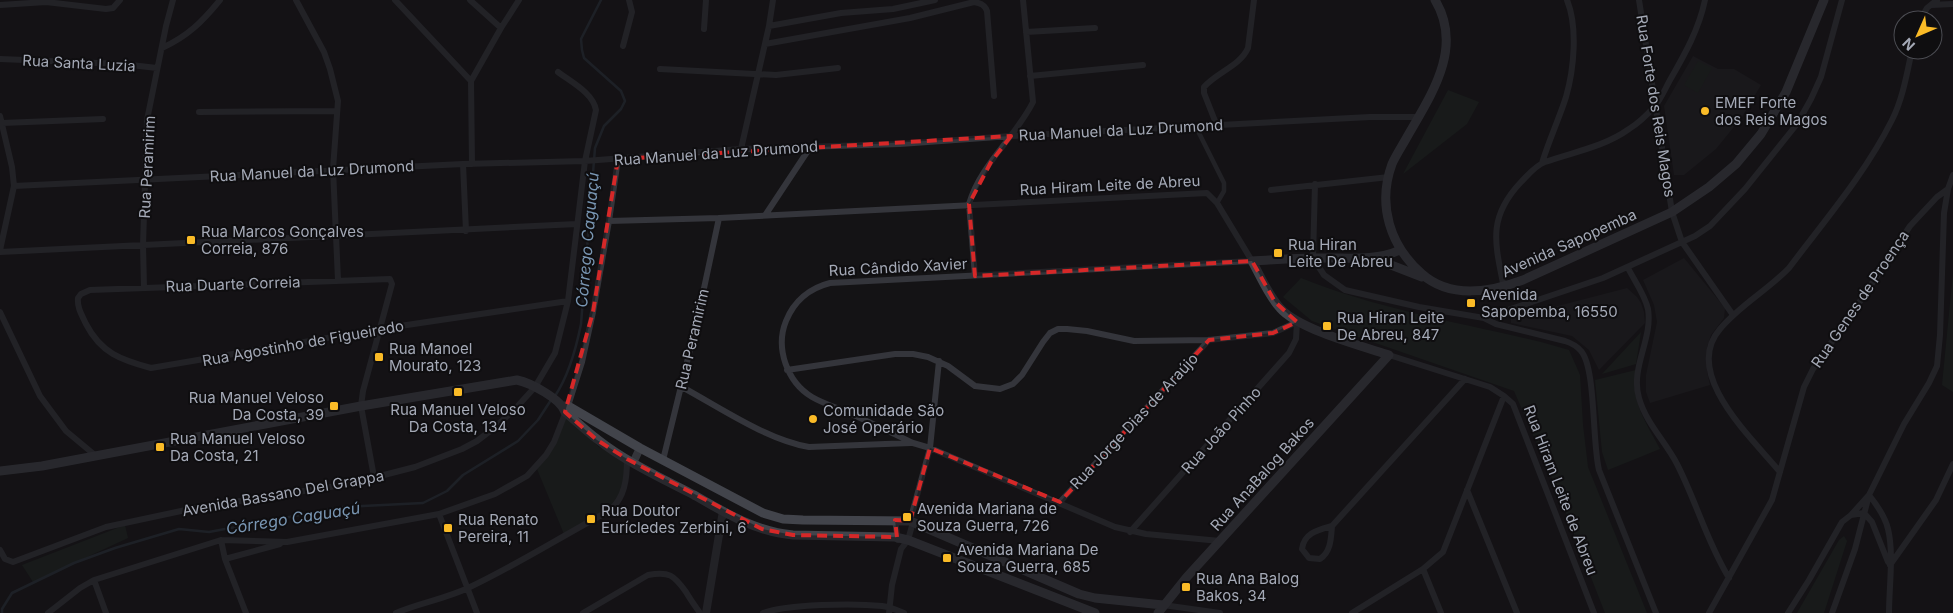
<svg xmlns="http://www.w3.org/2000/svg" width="1953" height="613" font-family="Inter,sans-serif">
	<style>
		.built { fill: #201f22 }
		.green { fill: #1d251f }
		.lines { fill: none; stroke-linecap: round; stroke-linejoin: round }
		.stream { stroke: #29323a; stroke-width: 2.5 }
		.pedestrian { stroke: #34353b; stroke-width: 4.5 }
		.minor { stroke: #34353b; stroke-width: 6 }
		.tertiary { stroke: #34353b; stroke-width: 8 }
		.secondary { stroke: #42444b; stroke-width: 9 }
		.marked { fill: none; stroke: #d62828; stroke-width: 4; stroke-dasharray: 10 6; stroke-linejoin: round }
		.poi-dot { fill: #fabb27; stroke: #0f0e10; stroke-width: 2 }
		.labels { text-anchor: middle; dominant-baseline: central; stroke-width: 4; stroke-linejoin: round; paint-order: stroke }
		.street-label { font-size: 15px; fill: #a4a9b6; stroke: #0f0e10 }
		.poi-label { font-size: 15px; fill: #a4a9b6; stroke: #0f0e10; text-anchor: start }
		.water-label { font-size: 16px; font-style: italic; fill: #7996b3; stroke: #0f0e10 }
	</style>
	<rect width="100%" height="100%" fill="#141315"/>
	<path class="built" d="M1693,56L1718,69H1734L1761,85L1742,117L1716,149L1684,175H1674L1664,106Z
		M1684,258L1725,308L1724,318L1711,335L1707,347V371L1710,385L1650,403L1646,392V375L1657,322L1654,305L1643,280Z
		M1627,288L1637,297L1641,303L1644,312L1645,323L1599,370L1589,350L1572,336L1511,323V318Z"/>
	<path class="green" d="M1698,61L1712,68L1698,93L1684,85Z
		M1448,90L1479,102L1467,124L1403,174Z
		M1953,273V392L1942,385Z
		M1301,278C1378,309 1461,323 1541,342L1569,350L1580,375L1583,425L1588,467L1647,613H1605L1554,483L1514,391L1312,321L1283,297Z
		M1641,332L1636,364L1602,374Z
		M1636,370C1630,401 1646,422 1660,449L1608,470L1602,452L1595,380Z
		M565,414L599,447L625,461C625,473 625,491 618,500C608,515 579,526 564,534L537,469L554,447Z
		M125,525L128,538L33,582L22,565Z
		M1844,536L1847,541L1824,613H1797L1839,540Z"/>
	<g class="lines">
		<path class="stream" d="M555,396C569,375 576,349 581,324L595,148L604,126L621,109L625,101L621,91L584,58L582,50L581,39L601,0
			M2,613V609L12,593L74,563L115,548L179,529L209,532L343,507L423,503L447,491L463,475L518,441L538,420L551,400"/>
		<path class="pedestrian" d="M1196,127L1224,183V191L1217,203"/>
		<path class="minor" d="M296,0L324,52L330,69L338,101L333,169L338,280
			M395,0L471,81
			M470,0L501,28
			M1639,0L1672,212L1682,242L1733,315
			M0,5L46,2L106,9L113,8L120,0
			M1931,5L1953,4
			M1920,20L1927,8L1937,0
			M769,26L841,13L893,9L935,0
			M704,29L706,0
			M1026,32L1095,28
			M765,44L910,18L974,2C981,3 985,5 987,11L994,96
			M623,46L632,12L629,0
			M162,48C188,36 202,22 220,0
			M0,59L122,64L157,68
			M660,69L776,75L838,68
			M1030,76L1143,65
			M199,112L337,111
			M0,116L12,167L14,186L0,250
			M2,123L103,119
			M1217,126L1204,93V87C1217,72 1240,66 1248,48L1254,0
			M741,149L769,26L773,0
			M1542,163C1549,140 1559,119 1566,97C1574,69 1578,27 1567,0
			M463,164L466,231
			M472,164L471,81L501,28L519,0
			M1315,184L1313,258L1324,275L1345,290L1419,307L1484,318L1603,278L1695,236L1710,226L1745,189L1797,124L1811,99L1821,77L1842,0
			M14,186L463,164L585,161L741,149L900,144L1011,136L1370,117H1419
			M1271,190L1389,177
			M766,214L811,146
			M609,221L719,218L1207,193L1217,203L1252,261L830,283C810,288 794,301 786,321C775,348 787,382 812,397C824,404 838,408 851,414C872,423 892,433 913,443L930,448L1115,527L1146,534L1220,541
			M0,252L577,224
			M1628,268C1634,280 1645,295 1648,309C1653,339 1630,368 1639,398C1646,423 1665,441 1677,464C1696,501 1707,542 1729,578
			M975,276L969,204C980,165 1015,138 1033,102L1023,0
			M144,288L143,245L147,120L166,26L173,0
			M1504,288C1495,243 1487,218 1521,182C1528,175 1536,165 1545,162C1573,152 1604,147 1629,129C1639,123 1647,115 1655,106C1661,99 1665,89 1670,80C1685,54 1699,29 1705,0
			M0,312L40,396L66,431L96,456
			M1484,318L1496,324L1565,341C1571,343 1577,346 1581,351C1596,368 1592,442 1599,470L1656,613
			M1389,355L1490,387L1504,396L1513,404L1594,613
			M787,370L895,354H913L928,357L948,366L975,386L1000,389L1013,384L1022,375L1043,342L1050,333L1058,329H1067L1087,331L1134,341L1209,340L1273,333L1297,322L1296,339L1289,353L1130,532
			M682,387C719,407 767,440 809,447L911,443
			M663,460L697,321L719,218
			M1780,472C1753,439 1681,374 1720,329C1740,305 1768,290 1789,268C1825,220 1865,174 1892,120C1903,98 1907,73 1912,50
			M374,477L361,406L363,391L392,284L390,279L90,290L81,294L78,298C77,308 82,315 86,324C101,353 121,360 151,368L380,329L568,301
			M1467,490L1517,613
			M1060,502L1209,340
			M439,514L477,613
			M1851,515L1864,513L1872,522L1888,562
			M895,520L898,540
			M910,521L930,448L939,361
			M1332,526L1465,379
			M1332,526C1331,538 1331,552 1320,559L1309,558L1302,549C1304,533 1318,530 1332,526Z
			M221,540L225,559L246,613
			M0,550L5,559L13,562L106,527L195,508L349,484L415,467L462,449L477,441L494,428L515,409L535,387L555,353L568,301L585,161L596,110C593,93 571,82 558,72
			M225,559L280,544
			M1890,565L1936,500L1953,464
			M1423,569L1441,613
			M94,580L106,613
			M1163,605L1220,613
			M48,613L80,588L94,580L221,540L287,542L439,514L495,494L527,476L546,455L554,442L568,406L582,362L593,312L609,221L618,159
			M396,613C419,603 445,599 468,588C517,565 562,536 609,511C625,498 627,479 627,459
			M583,613L648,575C669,571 674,575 686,592C690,599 695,606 700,613
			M763,613C788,604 854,603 882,606C890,607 897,610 904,613
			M889,613L892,585L901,549L908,540L913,522
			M1352,613L1423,569L1443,552L1504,396
			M1709,613L1772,500L1804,387L1813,369L1863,297L1910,226L1937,197L1948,189
			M1788,613L1809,580L1842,522L1851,515L1869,495C1877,505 1885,516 1888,529C1894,553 1889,588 1889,613
			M1832,613L1855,549L1869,495L1904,424L1929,383L1937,366L1940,335L1944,213L1948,189L1953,175"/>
		<path class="tertiary" d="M633,463L640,448
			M706,613L723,511"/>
		<path class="secondary" d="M1435,0C1464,48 1431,95 1407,137C1402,146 1396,155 1392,164C1377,205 1390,246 1422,274C1450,299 1491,292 1523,280L1672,212L1709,187L1736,164L1761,134L1786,92L1824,0
			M1373,258L1422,277
			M563,406H568L640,448L763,513L783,519L803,520L910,521L1079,594L1095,598L1163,605
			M0,471L42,466L361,406L517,380C531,383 561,399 565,412C576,421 586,431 597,439C626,462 661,478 694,495C725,513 757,532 793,535L895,537L908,540L1095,613
			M1158,613L1186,578L1389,355C1361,346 1298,329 1280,308C1268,295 1261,277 1252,261C1273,260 1294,258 1315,258C1343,257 1374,262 1400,250"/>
	</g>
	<path d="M0 0H1953V613H0ZM1011,136L991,162L969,204L975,276L1252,261L1275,302L1297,322L1273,333L1209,340L1060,502L930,448L910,521L895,520L897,537L793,535L762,529L627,459L597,440L565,412L593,312L618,159Z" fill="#141315" fill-opacity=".55" fill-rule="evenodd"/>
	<path class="marked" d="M1011,136L991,162L969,204L975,276L1252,261L1275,302L1297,322L1273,333L1209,340L1060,502L930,448L910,521L895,520L897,537L793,535L762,529L627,459L597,440L565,412L593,312L618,159Z"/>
	<g class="poi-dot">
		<circle cx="1705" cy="111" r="5"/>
		<rect x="186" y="235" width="10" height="10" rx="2.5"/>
		<rect x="1273" y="248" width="10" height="10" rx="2.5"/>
		<rect x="1466" y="298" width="10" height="10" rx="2.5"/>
		<rect x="1322" y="321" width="10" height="10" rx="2.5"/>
		<rect x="374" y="352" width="10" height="10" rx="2.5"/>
		<rect x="453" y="387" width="10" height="10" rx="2.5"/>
		<rect x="329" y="401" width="10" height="10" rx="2.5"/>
		<circle cx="813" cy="419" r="5"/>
		<rect x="155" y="442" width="10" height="10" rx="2.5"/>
		<rect x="902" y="512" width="10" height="10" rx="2.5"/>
		<rect x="586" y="514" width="10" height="10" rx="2.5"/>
		<rect x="443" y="523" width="10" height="10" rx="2.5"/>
		<rect x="942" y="553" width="10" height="10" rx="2.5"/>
		<rect x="1181" y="582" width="10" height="10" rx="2.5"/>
	</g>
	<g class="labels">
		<g class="street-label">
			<text transform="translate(79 63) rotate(3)">Rua Santa Luzia</text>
			<text transform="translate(1656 106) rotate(81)">Rua Forte dos Reis Magos</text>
			<text transform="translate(1121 130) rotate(-3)">Rua Manuel da Luz Drumond</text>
			<text transform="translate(716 153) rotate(-4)">Rua Manuel da Luz Drumond</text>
			<text transform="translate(147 167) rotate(-87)">Rua Peramirim</text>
			<text transform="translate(312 171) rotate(-3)">Rua Manuel da Luz Drumond</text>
			<text transform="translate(1110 185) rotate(-3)">Rua Hiram Leite de Abreu</text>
			<text transform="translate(1569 243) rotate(-24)">Avenida Sapopemba</text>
			<text transform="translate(898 267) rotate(-3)">Rua Cândido Xavier</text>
			<text transform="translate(233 284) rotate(-2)">Rua Duarte Correia</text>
			<text transform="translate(1860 299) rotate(-56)">Rua Genes de Proença</text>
			<text transform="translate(692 339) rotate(-77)">Rua Peramirim</text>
			<text transform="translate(303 343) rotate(-10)">Rua Agostinho de Figueiredo</text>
			<text transform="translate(1134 421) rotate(-47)">Rua Jorge Dias de Araújo</text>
			<text transform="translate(1221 430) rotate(-48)">Rua João Pinho</text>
			<text transform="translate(1262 474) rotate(-48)">Rua AnaBalog Bakos</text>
			<text transform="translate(1561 490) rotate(69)">Rua Hiram Leite de Abreu</text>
			<text transform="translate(283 493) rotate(-10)">Avenida Bassano Del Grappa</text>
		</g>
		<g class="poi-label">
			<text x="1715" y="102">EMEF Forte<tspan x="1715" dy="17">dos Reis Magos</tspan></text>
			<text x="201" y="231">Rua Marcos Gonçalves<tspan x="201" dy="17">Correia, 876</tspan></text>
			<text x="1288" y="244">Rua Hiran<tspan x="1288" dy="17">Leite De Abreu</tspan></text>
			<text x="1481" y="294">Avenida<tspan x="1481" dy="17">Sapopemba, 16550</tspan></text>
			<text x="1337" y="317">Rua Hiran Leite<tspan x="1337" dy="17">De Abreu, 847</tspan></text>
			<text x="389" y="348">Rua Manoel<tspan x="389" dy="17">Mourato, 123</tspan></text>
			<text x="324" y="397" text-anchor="end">Rua Manuel Veloso<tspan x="324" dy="17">Da Costa, 39</tspan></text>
			<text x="458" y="409" text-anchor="middle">Rua Manuel Veloso<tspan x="458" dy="17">Da Costa, 134</tspan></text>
			<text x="823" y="410">Comunidade São<tspan x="823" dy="17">José Operário</tspan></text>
			<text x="170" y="438">Rua Manuel Veloso<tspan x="170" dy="17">Da Costa, 21</tspan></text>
			<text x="917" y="508">Avenida Mariana de<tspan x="917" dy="17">Souza Guerra, 726</tspan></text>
			<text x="601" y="510">Rua Doutor<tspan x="601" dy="17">Eurícledes Zerbini, 6</tspan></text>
			<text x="458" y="519">Rua Renato<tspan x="458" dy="17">Pereira, 11</tspan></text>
			<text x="957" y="549">Avenida Mariana De<tspan x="957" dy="17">Souza Guerra, 685</tspan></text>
			<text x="1196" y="578">Rua Ana Balog<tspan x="1196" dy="17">Bakos, 34</tspan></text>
		</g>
		<g class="water-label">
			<text transform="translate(587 240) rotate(-85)">Córrego Caguaçú</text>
			<text transform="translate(293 518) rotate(-9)">Córrego Caguaçú</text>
		</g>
	</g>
	<g transform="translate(1918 35) rotate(225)"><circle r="24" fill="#0f0e10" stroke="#4b4c52"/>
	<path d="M0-4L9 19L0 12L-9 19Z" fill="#fabb27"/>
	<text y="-8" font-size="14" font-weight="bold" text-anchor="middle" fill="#a4a9b6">N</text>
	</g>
</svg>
